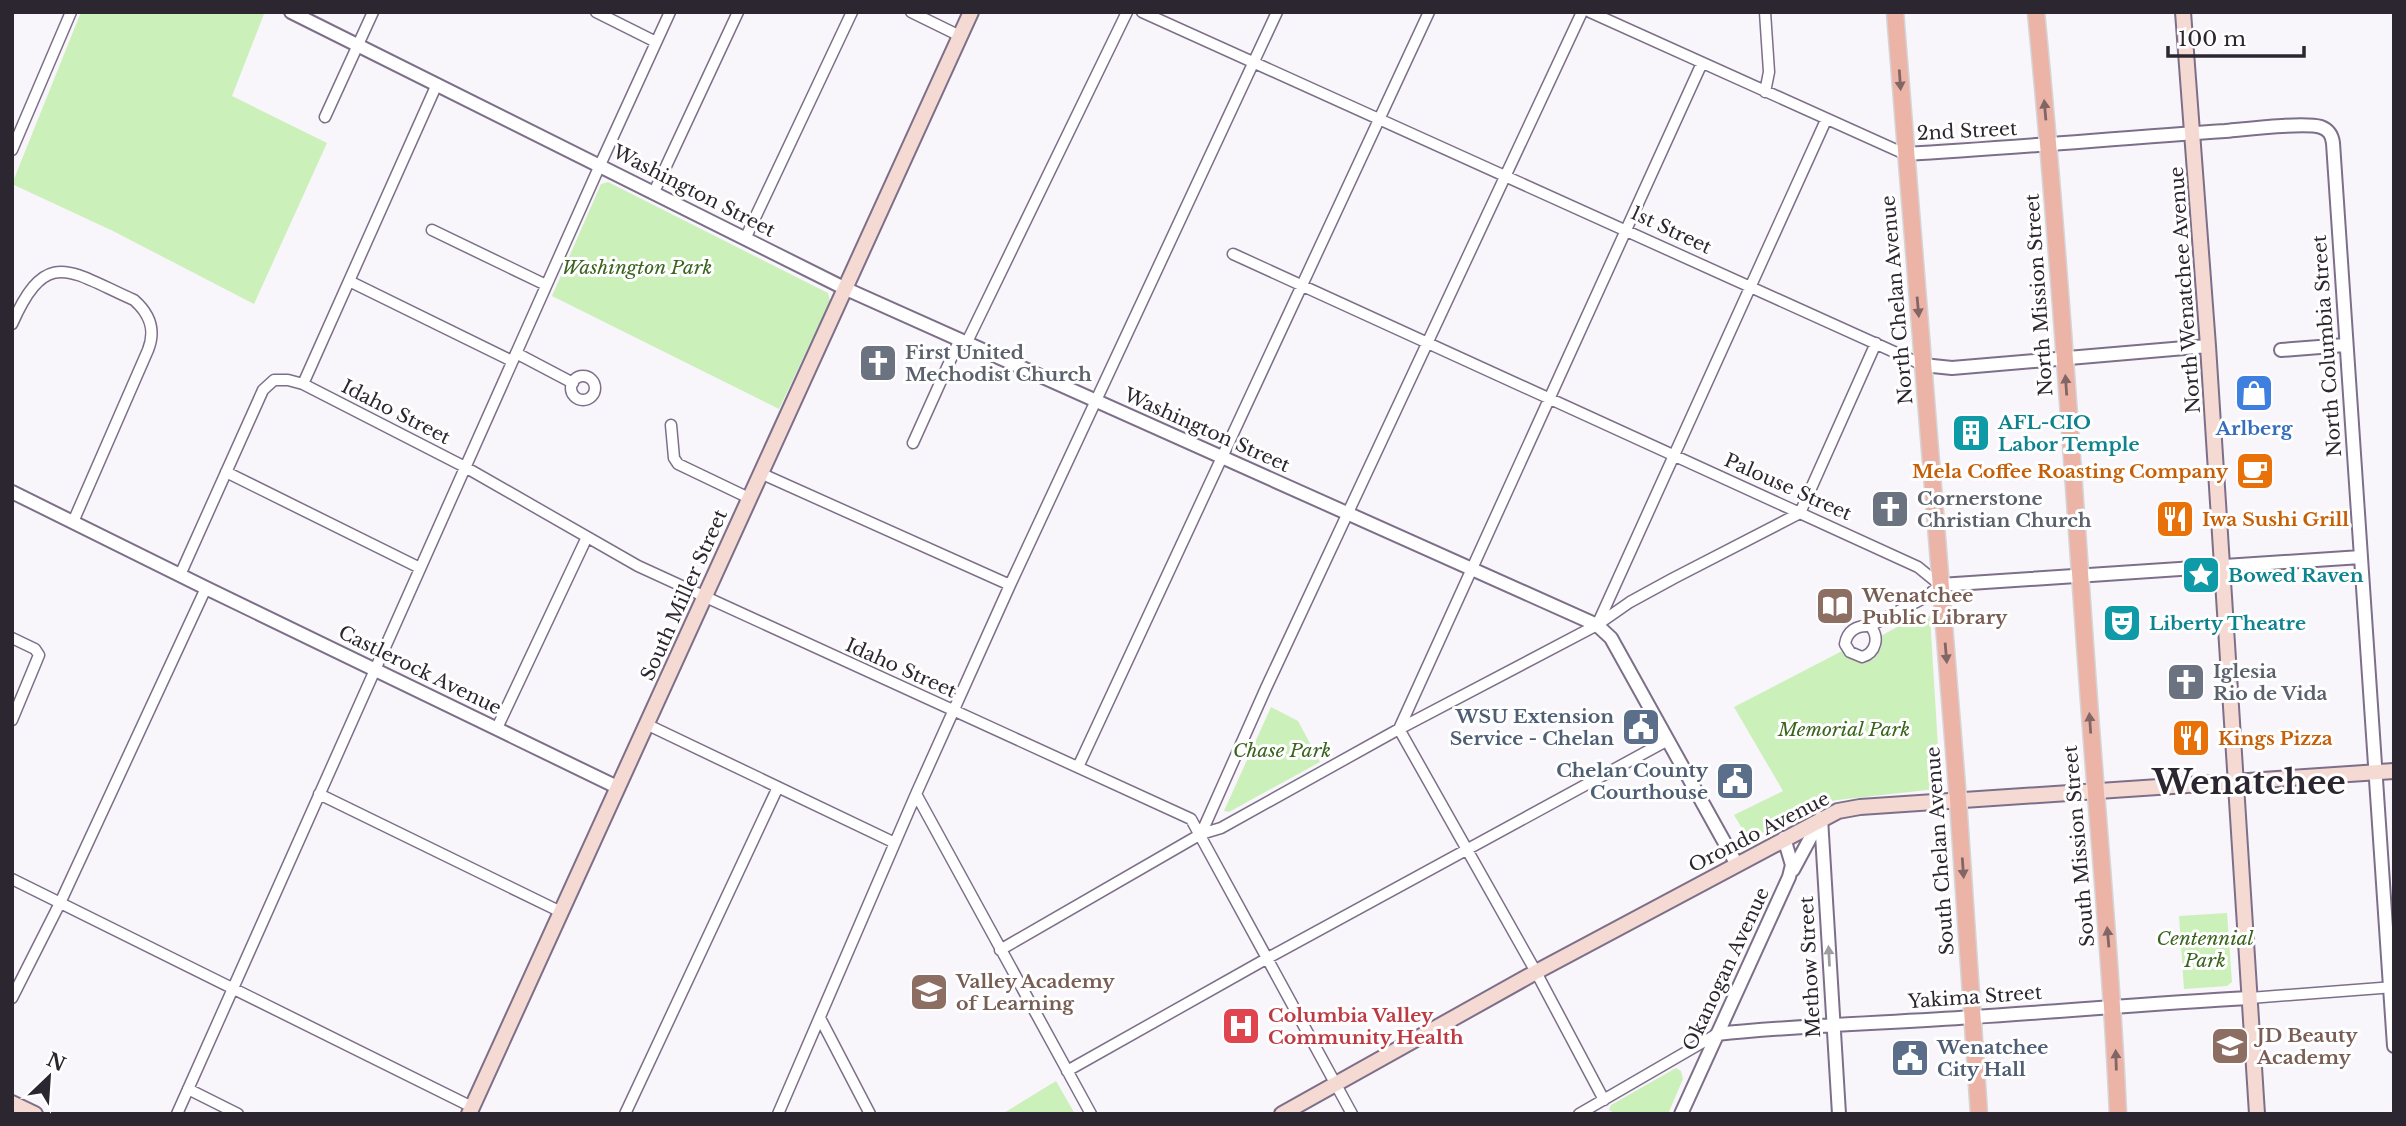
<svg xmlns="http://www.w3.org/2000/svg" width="2406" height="1126" font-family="'Libre Baskerville',serif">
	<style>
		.green { fill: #ccf0ba }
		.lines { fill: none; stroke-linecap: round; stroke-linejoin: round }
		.minor-casing { stroke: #7d6f89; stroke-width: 13 }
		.tertiary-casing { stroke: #7d6f89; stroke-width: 16 }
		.secondary-casing { stroke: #7d6f89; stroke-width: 18 }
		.primary-casing { stroke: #d5d4d6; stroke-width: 19 }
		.minor { stroke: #fff; stroke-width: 10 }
		.tertiary { stroke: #fff; stroke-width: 12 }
		.secondary { stroke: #f5dad3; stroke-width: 14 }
		.primary { stroke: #ebb4a7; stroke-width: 16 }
		.oneway { fill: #826666 }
		.oneway2 { fill: #a09da2 }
		.labels { text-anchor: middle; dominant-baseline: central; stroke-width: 6; stroke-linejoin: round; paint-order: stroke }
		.street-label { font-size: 19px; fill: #2c2630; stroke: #fff }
		.park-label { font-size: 19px; font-style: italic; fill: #39641d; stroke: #fff }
		.worship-label { font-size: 19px; font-weight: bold; fill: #5b616d; stroke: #fff; text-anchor: start }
		.culture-label { font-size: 19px; font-weight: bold; fill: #0d838f; stroke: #fff; text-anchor: start }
		.shop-label { font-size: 19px; font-weight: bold; fill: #366cbe; stroke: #fff }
		.food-label { font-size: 19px; font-weight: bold; fill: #c56008; stroke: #fff; text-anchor: start }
		.education-label { font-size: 19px; font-weight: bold; fill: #785e54; stroke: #fff; text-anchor: start }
		.service-label { font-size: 19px; font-weight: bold; fill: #4e5e75; stroke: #fff; text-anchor: end }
		.health-label { font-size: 19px; font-weight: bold; fill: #be3a42; stroke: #fff; text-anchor: start }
		.town-label { font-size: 33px; font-weight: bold; fill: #2c2630; stroke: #fff }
	</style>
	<rect width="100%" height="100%" fill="#f8f5fb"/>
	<path class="green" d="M81,12H261L264,14L232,96L327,143L254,304L113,231L12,184Z
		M608,182L828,293L830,301L779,409L552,296L601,184Z
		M1922,613L1930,616L1940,780L1936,789L1837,800L1814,805L1749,840L1734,815L1783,791L1734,707L1842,651C1853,659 1870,668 1878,653C1882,647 1883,643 1881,636Z
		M1271,707L1298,721L1320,762L1229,812L1224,811Z
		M2227,913L2232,982L2227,986L2184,989L2179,916Z
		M1676,1068L1681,1071L1683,1079L1668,1114H1616L1609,1110L1611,1105Z
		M1056,1081L1075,1114H1002Z"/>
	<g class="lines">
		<defs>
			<path id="minor" d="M596,12L656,42
				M911,12L960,36
				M1142,12L1923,365
				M1590,12L1905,154
				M1765,12L1769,72L1765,92
				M325,117L373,12
				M12,150L71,12
				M654,192L738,12
				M432,230L546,285
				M745,239L852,12
				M1233,254L1918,567L1940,585L1926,597L1870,626C1856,625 1847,631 1845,644L1850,652L1862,657C1876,653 1880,637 1870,626
				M349,281L512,361
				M12,324C47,245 70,272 134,300C150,314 156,330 148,350L73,522
				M966,344L1127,12
				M516,353L573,383
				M571 388a12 12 0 1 1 24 0a12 12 0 1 1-24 0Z
				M303,384L437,84
				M671,425L674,458L678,464L749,498
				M913,443L959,341
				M226,472L420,568
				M760,473L1010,585
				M1800,513L1876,343
				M180,575L263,390L274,380H288L303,384L465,467L638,566L1191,819L1352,1114
				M1598,623L1826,120
				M12,638L35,649L39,655L12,720
				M646,724L895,843
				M497,728L587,537
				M1078,767L1429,12
				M319,794L561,912
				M916,794L1091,1114
				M1201,834L1266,688L1582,12
				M12,879L472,1107
				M1000,950L1201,834L1221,828L1399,729L1597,625L1630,602L1674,578L1800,513
				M12,998L60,903L206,588
				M2250,998L2394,987
				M820,1018L870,1114
				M1067,1071L1266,959L1668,740
				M188,1089L238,1114
				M1604,1100L1536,972L1399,729L1702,63
				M177,1114L600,165L670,12
				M625,1114L778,787
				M778,1114L916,794L1010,585L1277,12
				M1579,1114L1717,1034"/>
			<path id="tertiary" d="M291,12L844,288L1597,625L1611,638L1736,863
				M1905,154C2012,148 2119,138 2225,131C2246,129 2304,122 2321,127C2329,130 2332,135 2333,143L2394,1046
				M2281,350L2345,345
				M1923,365L1952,368L2208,346
				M12,492L206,588L617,787
				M1940,585L2361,557
				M1821,818L1839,1114
				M1793,870L1821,818
				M1717,1034C1802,1025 1887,1023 1973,1017C2065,1011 2157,1003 2250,998
				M1681,1114L1789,877L1792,865L1784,838"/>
			<path id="secondary" d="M2183,12L2208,346L2257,1114
				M12,1103L35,1114
				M469,1114L971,12
				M1282,1114L1536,972L1838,811L1860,807L2394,771"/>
			<path id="primary" d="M1895,12L1958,800L1979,1114
				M2036,12C2058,237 2072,462 2088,687C2098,830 2112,971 2118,1114"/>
		</defs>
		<use href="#minor" class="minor-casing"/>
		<use href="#tertiary" class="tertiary-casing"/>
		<use href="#secondary" class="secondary-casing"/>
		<use href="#primary" class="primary-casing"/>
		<use href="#minor" class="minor"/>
		<use href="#tertiary" class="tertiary"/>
		<use href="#secondary" class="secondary"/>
		<use href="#primary" class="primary"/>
	</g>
	<defs><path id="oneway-solid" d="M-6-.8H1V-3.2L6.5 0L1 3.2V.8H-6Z" transform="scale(1.75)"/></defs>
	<g class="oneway">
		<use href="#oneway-solid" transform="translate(1900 80) rotate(86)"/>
		<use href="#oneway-solid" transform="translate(2045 110) rotate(-95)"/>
		<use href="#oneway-solid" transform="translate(1918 307) rotate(85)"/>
		<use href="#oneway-solid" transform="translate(2066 385) rotate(-94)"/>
		<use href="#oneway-solid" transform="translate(1946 653) rotate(85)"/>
		<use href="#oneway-solid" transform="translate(2090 723) rotate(-94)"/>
		<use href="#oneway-solid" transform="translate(1963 868) rotate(86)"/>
		<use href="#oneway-solid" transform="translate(2108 937) rotate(-95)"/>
		<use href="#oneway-solid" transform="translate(2116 1060) rotate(-92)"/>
	</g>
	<use class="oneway2" href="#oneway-solid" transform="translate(1829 956) rotate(-93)"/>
	<defs>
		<symbol id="church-square" viewBox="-11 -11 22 22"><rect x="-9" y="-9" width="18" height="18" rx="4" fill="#6b7280" stroke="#fff"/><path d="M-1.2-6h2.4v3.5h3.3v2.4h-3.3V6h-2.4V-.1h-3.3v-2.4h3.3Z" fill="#fff"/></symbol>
		<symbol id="shop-square" viewBox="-11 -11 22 22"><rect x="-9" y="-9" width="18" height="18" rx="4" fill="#3f7fe0" stroke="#fff"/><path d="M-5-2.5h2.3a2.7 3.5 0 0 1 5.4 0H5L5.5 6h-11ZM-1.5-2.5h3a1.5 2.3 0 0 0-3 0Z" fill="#fff"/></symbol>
		<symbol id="building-square" viewBox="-11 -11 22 22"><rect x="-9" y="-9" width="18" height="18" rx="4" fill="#0f9aa8" stroke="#fff"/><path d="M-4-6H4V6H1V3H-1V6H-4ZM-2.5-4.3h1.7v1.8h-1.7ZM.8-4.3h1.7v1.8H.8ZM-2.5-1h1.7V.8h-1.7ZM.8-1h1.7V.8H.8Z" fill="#fff"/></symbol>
		<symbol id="cafe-square" viewBox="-11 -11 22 22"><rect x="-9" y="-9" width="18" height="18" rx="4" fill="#e8710a" stroke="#fff"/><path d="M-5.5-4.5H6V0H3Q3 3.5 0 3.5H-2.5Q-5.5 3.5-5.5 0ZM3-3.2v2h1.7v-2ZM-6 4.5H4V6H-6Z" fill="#fff"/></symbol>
		<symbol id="restaurant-square" viewBox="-11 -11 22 22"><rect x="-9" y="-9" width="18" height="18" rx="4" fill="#e8710a" stroke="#fff"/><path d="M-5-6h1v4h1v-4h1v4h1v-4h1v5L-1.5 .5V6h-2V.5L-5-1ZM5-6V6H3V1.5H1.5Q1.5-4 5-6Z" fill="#fff"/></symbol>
		<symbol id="sight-square" viewBox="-11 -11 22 22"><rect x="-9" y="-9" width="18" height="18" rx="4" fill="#0f9aa8" stroke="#fff"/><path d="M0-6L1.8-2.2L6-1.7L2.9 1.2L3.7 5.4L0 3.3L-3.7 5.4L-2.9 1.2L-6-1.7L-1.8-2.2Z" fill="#fff"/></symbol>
		<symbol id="library-square" viewBox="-11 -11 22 22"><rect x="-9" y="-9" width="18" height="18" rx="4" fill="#8d6e63" stroke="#fff"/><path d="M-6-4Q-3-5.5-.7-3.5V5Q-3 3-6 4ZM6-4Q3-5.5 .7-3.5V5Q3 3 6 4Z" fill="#fff"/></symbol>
		<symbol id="theatre-square" viewBox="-11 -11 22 22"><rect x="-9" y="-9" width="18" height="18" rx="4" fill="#0f9aa8" stroke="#fff"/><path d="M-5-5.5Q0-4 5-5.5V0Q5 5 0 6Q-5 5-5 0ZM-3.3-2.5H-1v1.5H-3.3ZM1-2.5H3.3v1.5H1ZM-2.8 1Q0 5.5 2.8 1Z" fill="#fff"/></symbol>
		<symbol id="civic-square" viewBox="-11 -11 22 22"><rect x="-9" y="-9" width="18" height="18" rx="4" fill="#5c6f8a" stroke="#fff"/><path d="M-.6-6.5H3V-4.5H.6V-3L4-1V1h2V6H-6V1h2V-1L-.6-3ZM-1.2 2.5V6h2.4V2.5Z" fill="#fff"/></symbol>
		<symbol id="school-square" viewBox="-11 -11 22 22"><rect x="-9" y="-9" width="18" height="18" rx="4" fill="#8d6e63" stroke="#fff"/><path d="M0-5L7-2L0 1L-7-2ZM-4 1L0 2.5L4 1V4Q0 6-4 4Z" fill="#fff"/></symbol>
		<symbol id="hospital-square" viewBox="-11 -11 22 22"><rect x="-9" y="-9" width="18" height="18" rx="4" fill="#e0444e" stroke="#fff"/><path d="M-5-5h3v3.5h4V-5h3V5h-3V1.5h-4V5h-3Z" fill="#fff"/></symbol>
		<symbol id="university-square" viewBox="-11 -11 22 22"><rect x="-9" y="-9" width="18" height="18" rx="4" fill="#8d6e63" stroke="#fff"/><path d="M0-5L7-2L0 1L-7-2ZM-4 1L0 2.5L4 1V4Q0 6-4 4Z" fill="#fff"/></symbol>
	</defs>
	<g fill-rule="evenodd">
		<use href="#church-square" x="856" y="341" width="44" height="44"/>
		<use href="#shop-square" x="2232" y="371" width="44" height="44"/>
		<use href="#building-square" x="1949" y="411" width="44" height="44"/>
		<use href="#cafe-square" x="2233" y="449" width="44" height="44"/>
		<use href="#church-square" x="1868" y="487" width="44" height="44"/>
		<use href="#restaurant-square" x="2153" y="497" width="44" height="44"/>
		<use href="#sight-square" x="2179" y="553" width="44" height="44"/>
		<use href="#library-square" x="1813" y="584" width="44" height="44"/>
		<use href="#theatre-square" x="2100" y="601" width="44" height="44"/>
		<use href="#church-square" x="2164" y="660" width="44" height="44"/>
		<use href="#civic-square" x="1619" y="705" width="44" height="44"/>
		<use href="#restaurant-square" x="2169" y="716" width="44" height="44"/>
		<use href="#civic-square" x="1713" y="759" width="44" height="44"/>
		<use href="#school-square" x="907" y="970" width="44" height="44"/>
		<use href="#hospital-square" x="1219" y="1004" width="44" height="44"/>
		<use href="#university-square" x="2208" y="1024" width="44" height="44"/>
		<use href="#civic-square" x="1888" y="1036" width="44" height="44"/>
	</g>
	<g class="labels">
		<g class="street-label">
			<text transform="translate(1967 131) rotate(-3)">2nd Street</text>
			<text transform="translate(694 191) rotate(27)">Washington Street</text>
			<text transform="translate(1671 230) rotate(25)">1st Street</text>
			<text transform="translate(2185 290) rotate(-94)">North Wenatchee Avenue</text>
			<text transform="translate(2039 295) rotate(-94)">North Mission Street</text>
			<text transform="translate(1897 300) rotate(-95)">North Chelan Avenue</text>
			<text transform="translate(2327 346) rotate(-94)">North Columbia Street</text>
			<text transform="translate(396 412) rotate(27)">Idaho Street</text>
			<text transform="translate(1207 430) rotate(24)">Washington Street</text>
			<text transform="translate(1788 487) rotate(24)">Palouse Street</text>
			<text transform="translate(684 595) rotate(-66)">South Miller Street</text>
			<text transform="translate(901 668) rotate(24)">Idaho Street</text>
			<text transform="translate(420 670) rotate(26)">Castlerock Avenue</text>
			<text transform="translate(1759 832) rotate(-27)">Orondo Avenue</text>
			<text transform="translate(2079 846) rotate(-95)">South Mission Street</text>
			<text transform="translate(1940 851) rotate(-94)">South Chelan Avenue</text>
			<text transform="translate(1810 967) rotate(-93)">Methow Street</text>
			<text transform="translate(1726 969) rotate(-65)">Okanogan Avenue</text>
			<text transform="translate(1975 997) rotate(-4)">Yakima Street</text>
		</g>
		<g class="park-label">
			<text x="637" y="267">Washington Park</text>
			<text x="1844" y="729">Memorial Park</text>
			<text x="1282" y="750">Chase Park</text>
			<text x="2205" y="938">Centennial<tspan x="2205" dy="22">Park</tspan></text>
		</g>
		<g class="worship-label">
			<text x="905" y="352">First United<tspan x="905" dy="22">Mechodist Church</tspan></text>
			<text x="1917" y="498">Cornerstone<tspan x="1917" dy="22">Christian Church</tspan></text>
			<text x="2213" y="671">Iglesia<tspan x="2213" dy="22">Rio de Vida</tspan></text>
		</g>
		<g class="culture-label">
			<text x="1998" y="422">AFL-CIO<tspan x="1998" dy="22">Labor Temple</tspan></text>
			<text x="2228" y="575">Bowed Raven</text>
			<text x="2149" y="623">Liberty Theatre</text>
		</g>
		<g class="shop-label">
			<text x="2254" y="428">Arlberg</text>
		</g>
		<g class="food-label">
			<text x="2228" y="471" text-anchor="end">Mela Coffee Roasting Company</text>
			<text x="2202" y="519">Iwa Sushi Grill</text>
			<text x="2218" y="738">Kings Pizza</text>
		</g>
		<g class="education-label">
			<text x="1862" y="595">Wenatchee<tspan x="1862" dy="22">Public Library</tspan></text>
			<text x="956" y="981">Valley Academy<tspan x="956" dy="22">of Learning</tspan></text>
			<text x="2257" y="1035">JD Beauty<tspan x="2257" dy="22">Academy</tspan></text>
		</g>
		<g class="service-label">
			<text x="1614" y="716">WSU Extension<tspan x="1614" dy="22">Service - Chelan</tspan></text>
			<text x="1708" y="770">Chelan County<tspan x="1708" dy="22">Courthouse</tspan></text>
			<text x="1937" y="1047" text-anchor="start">Wenatchee<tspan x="1937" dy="22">City Hall</tspan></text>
		</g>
		<g class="health-label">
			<text x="1268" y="1015">Columbia Valley<tspan x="1268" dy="22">Community Health</tspan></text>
		</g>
		<g class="town-label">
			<text x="2249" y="782">Wenatchee</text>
		</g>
	</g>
	<rect width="2406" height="1126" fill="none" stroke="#2c2630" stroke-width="28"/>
	<g transform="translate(49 1077) rotate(25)" stroke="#ffffff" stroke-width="5" paint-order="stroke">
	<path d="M0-5L12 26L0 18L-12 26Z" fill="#2c2630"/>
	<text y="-10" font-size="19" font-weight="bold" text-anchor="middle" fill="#2c2630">N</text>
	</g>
	<path d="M2168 46v10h136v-10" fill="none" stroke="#2c2630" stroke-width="3.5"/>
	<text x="2178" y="46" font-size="21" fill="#2c2630" stroke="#ffffff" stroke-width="5" paint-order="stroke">100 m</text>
</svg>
